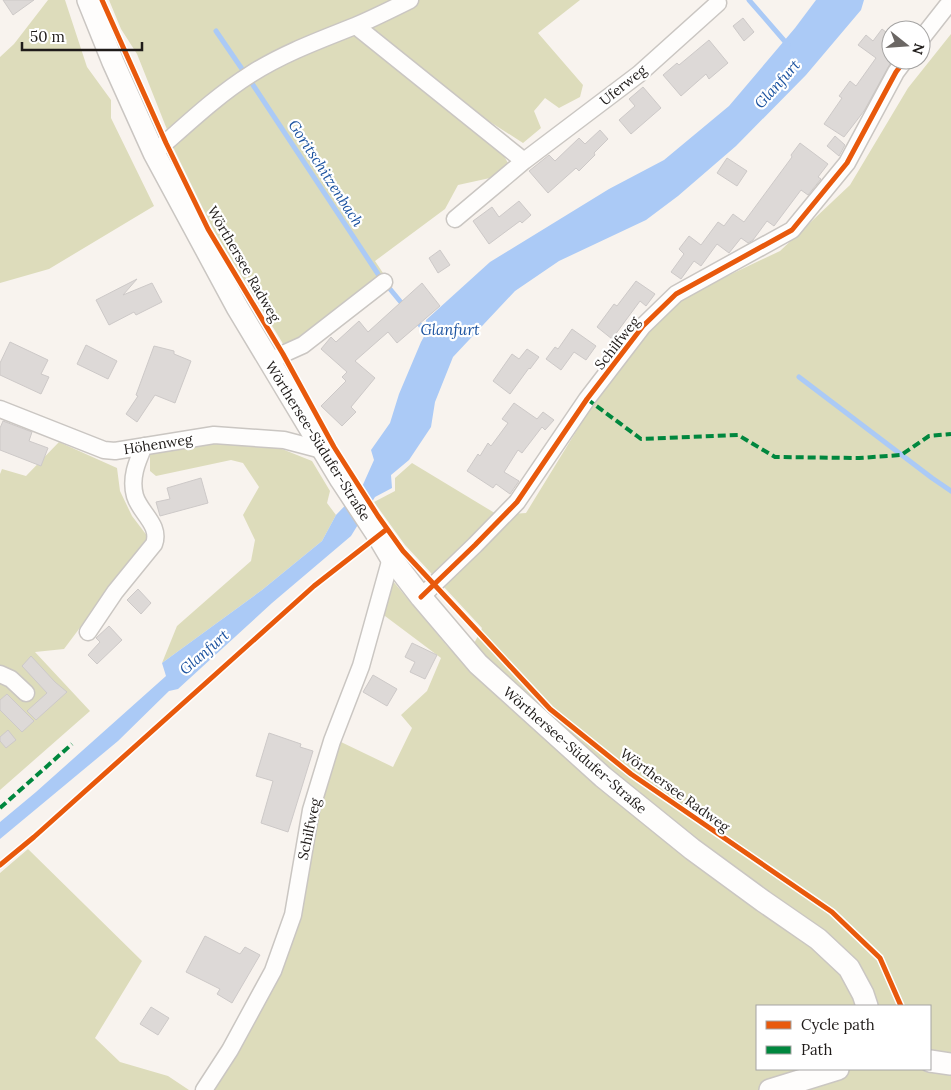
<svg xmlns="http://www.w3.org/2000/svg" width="951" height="1090" font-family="Lora,serif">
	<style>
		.green { fill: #dddcbb; fill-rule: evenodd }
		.water { fill: #abcaf6 }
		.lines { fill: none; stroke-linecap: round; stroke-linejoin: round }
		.stream { stroke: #abcaf6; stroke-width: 5 }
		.building { fill: #ddd9d7; stroke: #cdc9c8 }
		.minor-casing { stroke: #cac6c2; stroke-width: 19 }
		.major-casing { stroke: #cac6c2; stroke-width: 24 }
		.minor { stroke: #fefdfc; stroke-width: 16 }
		.major { stroke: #fefdfc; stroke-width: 21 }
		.quiet { stroke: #00873e; stroke-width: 4; stroke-dasharray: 8 4; stroke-linecap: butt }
		.cycleway-casing { stroke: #fff; stroke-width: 8 }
		.cycleway { stroke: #e8590c; stroke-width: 5 }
		.labels { text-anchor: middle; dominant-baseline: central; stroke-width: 4.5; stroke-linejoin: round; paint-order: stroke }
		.street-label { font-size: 14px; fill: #1f1b19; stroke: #fff }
		.water-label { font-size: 15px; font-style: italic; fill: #1c53a0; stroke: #fff }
	</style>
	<rect width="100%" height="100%" fill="#f8f3ee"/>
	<path class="green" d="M48,0H65L87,67L111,100V118L154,206L49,269L0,283V57L14,44Z
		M109,0H580L538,33L583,85L580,97L559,108L545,98L534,111L541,128L523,143L456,100L356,19L168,132L137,54L121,29Z
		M951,34V1090H212L279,977L317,819L341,742L393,767L412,728L401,715L427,691L441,658L381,613L392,580L448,647L464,663L482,628L405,545L374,502L395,491V478L412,463L498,515L526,513L604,386L641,341L681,298L780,251L850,185L908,88ZM757,1006H930V1069H757Z
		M347,35L362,38L501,150L510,167L499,176L458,185L445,209L375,261L385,276L299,342L285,347L214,231L172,145L252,79Z
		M214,440L282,449L312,461L330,491L327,503L336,515L322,541L262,590L162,663L177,626L251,561L255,540L243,515L259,487L243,463L231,460L156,476L150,471V452Z
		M59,442L117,468L120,491L132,516L148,537L64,649L35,652L90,711L0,790V474L2,469L26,476Z
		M28,849L142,961L95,1038L120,1062L168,1076L189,1090H0V873Z"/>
	<path class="water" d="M816,0H864L861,10L806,75L736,146L678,196L646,220L559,261L515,291L453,357L435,402L431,427L409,460L391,475L392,488L375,497L351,536L272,603L178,689L169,691L118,741L0,839V822L36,792L166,676L162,663L262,590L322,541L336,515L361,489L374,460L371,450L390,423L399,394L421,342L426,333V320L490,262L609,189L664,160L729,106L795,28Z"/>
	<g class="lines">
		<path class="stream" d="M749,0L788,45
			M216,31L242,69
			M253,85L378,274
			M390,289L404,306
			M416,320L430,337
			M799,377L932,478L951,491"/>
	</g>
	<path class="building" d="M3,0H34L13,15Z
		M743,18L754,32L744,41L733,26Z
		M882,29L891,36V62L864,111L844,137L824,124L842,98L839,96L850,81L856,86L876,58L858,45L866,35L873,41Z
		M709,40L728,63L709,79L706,74L681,96L663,75L677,63L679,65Z
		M643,87L661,108L631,134L619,120L635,106L629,99Z
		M600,130L608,139L594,153L595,155L579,171L576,168L548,193L529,171L549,155L555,161L579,138L585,144Z
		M835,136L845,145L839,156L827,146Z
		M800,143L828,164L818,177L821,179L808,195L801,190L774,226L767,221L753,240L748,243L741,238L729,253L717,244L701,266L694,261L681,279L671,272L684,254L679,249L689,236L701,245L718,222L724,226L733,214L744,222L792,157L791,155Z
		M727,158L747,171L737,186L717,173Z
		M519,201L531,215L522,223L520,221L489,244L473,221L492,207L499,217Z
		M440,250L450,265L438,273L429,258Z
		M137,279L123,295L152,283L162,302L136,315L134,312L109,325L96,300Z
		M636,281L655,294L646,306L640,301L612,339L597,327L614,304L617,306Z
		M422,283L440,306L397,343L388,332L355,361L375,378L351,407L356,412L342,426L321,406L346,381L342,377L347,372L321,349L331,337L336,342L359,321L368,332Z
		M572,329L596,346L586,360L574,352L561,370L546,359L555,347L558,349Z
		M10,342L48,360L41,374L49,377L41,394L0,375V363Z
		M86,345L117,361L108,379L77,364Z
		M154,346L174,351V354L191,361L175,403L155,395L137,422L126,414L138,396L136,395Z
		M527,349L539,357L530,369L529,368L510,394L493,381L512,354L519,359Z
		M514,403L537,419L543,412L554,420L545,430L542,427L522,453L518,450L504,472L519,481L510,494L496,484L493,488L467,471L478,454L480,456L488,443L491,446L508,423L502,419Z
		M3,421L32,432L29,441L48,448L41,466L0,450V428Z
		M201,478L208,503L160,516L156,502L170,499L167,488Z
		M138,589L151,603L141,614L127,600Z
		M109,626L122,640L97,664L88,655L100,642L96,638Z
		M412,643L437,655L425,679L410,672L415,662L405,657Z
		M31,656L55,682L67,692L36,720L27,711L47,693L22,666Z
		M373,675L397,689L387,706L363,692Z
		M7,694L34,721L22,732L0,710V700Z
		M8,730L16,740L6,748L0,741V737Z
		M269,733L301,744L300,747L313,751L288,832L261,823L273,781L256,776Z
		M205,936L240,954L245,947L260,955L232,1003L217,994L220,989L186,972Z
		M151,1007L169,1018L158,1035L140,1024Z"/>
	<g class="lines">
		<defs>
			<path id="minor" d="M356,26L524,161
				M921,39L947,6L951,3
				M154,153C185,126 216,96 251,74C284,53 320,40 355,26C374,18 392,9 410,0
				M455,219L524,161L639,74L718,3
				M270,363L283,354L303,345L384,282
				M0,409L104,450L115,451L214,435L284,440L322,450
				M421,597L475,545L517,502L587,399L643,326L676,294L792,230L847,163L896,72L905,60
				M88,632L115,592L154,544C161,525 140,513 135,496C130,478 137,462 144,446
				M0,674L11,679L26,693
				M204,1090L230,1050L273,971L293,915L311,810L332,741L361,666L391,558"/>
			<path id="major" d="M88,0L113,62L154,153L237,307L341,480L378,536L391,558L421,597L478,664L603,777L692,849L763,901L818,939L849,968L863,994L867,1006
				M930,1061L951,1064
				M770,1090L838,1069"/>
		</defs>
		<use href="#minor" class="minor-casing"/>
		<use href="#major" class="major-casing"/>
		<use href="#minor" class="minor"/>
		<use href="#major" class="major"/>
		<path class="quiet" d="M587,399L641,439L738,435L775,457L859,458L901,455L929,436L951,434
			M0,808L72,744"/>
		<defs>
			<path id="cycleway" d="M102,0L166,143L208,229L283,354L334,447L378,516L403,551L550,709L631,774L832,912L880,958L901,1006
				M421,597L475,545L517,502L587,399L643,326L676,294L792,230L847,163L896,72L905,60
				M0,865L34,837L314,586L387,529"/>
		</defs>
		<use href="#cycleway" class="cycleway-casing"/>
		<use href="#cycleway" class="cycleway"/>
	</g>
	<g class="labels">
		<g class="street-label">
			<text transform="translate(623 85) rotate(-39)">Uferweg</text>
			<text transform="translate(244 264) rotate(60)">Wörthersee Radweg</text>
			<text transform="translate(617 343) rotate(-52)">Schilfweg</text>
			<text transform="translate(318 441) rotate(58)">Wörthersee-Südufer-Straße</text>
			<text transform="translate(158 444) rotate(-9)">Höhenweg</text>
			<text transform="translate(575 750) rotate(41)">Wörthersee-Südufer-Straße</text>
			<text transform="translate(675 790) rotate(36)">Wörthersee Radweg</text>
			<text transform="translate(309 829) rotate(-78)">Schilfweg</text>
		</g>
		<g class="water-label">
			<text transform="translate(777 84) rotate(-48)">Glanfurt</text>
			<text transform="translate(326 173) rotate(57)">Goritschitzenbach</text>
			<text x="450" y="329">Glanfurt</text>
			<text transform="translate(204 652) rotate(-41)">Glanfurt</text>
		</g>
	</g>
	<rect x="756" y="1005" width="175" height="65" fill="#ffffff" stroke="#a5a4a3"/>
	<rect x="766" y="1021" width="25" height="8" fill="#e8590c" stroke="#a5a4a3"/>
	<text x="801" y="1030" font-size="15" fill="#1f1b19">Cycle path</text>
	<rect x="766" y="1046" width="25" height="8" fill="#00873e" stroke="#a5a4a3"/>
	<text x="801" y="1055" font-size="15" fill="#1f1b19">Path</text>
	<g transform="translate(906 45) rotate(107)"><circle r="24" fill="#ffffff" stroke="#a5a4a3"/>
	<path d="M0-4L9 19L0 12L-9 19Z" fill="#6b6764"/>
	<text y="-8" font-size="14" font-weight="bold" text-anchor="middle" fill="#1f1b19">N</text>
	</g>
	<path d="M22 42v8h120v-8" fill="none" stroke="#1f1b19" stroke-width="2.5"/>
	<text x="30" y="42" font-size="15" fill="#1f1b19" stroke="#ffffff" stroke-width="4" paint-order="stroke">50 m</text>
</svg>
